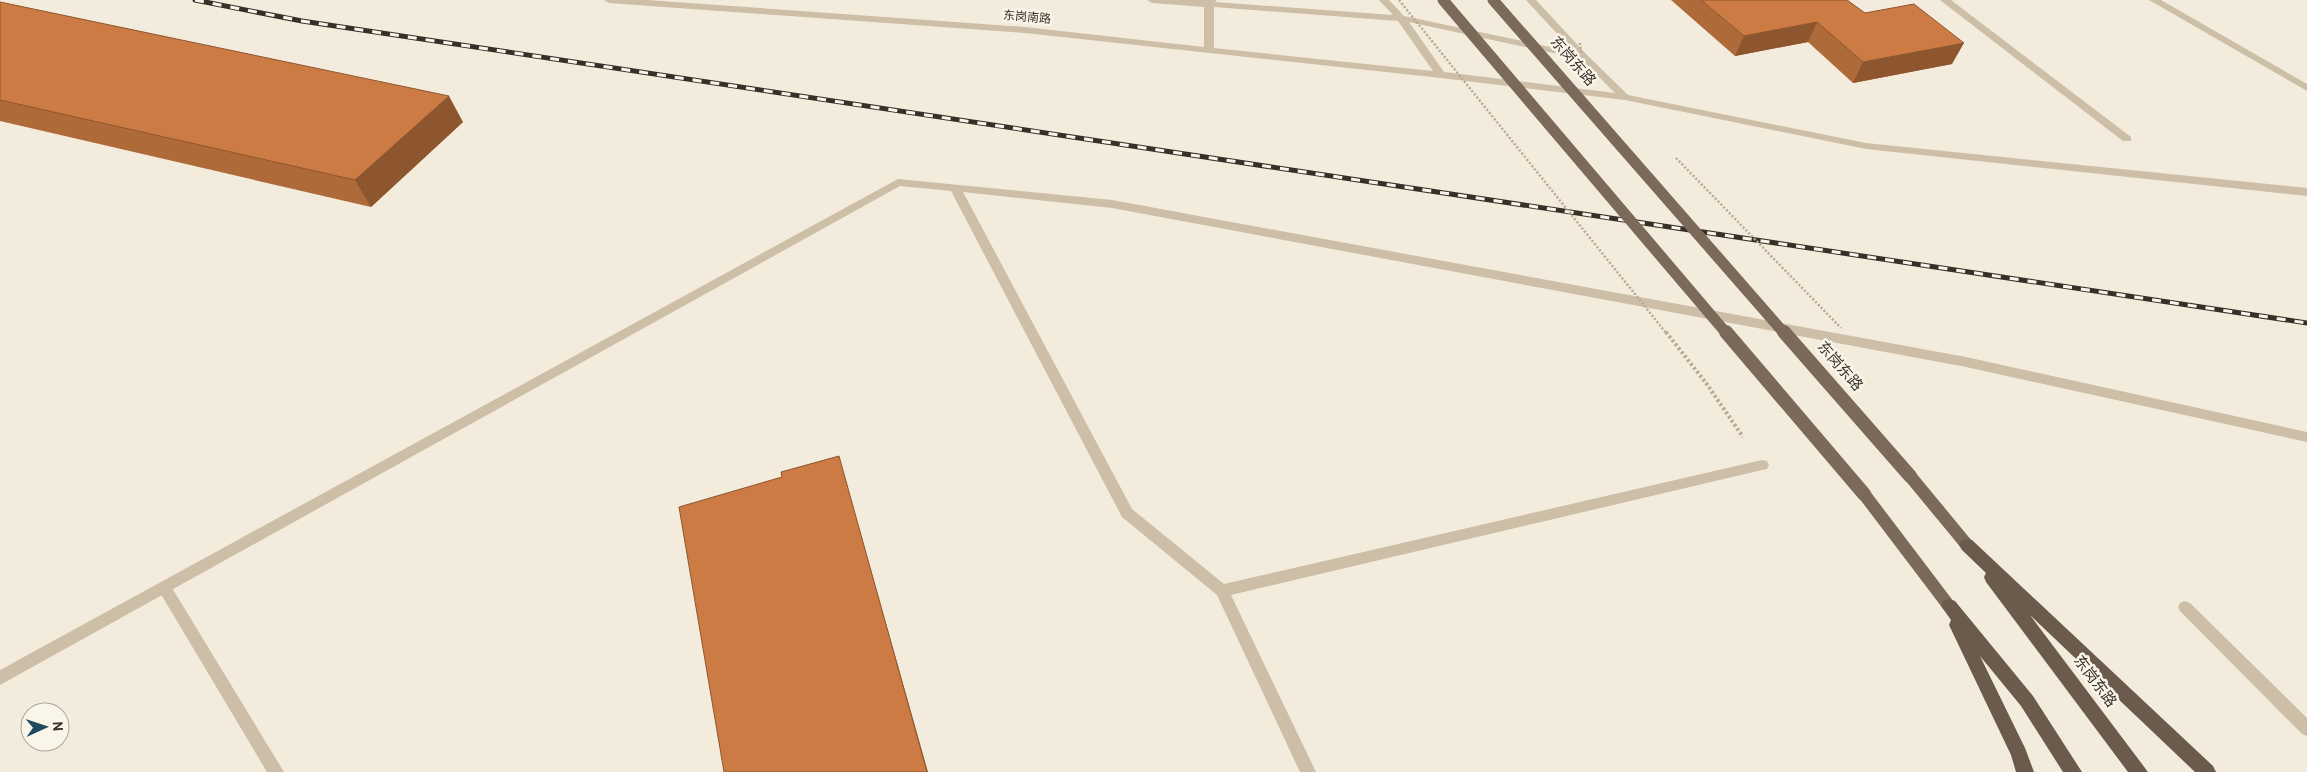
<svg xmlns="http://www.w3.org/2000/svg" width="2307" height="772" font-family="Overpass,'Noto Sans SC',sans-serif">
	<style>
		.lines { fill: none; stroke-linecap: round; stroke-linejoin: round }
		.path { stroke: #b8a991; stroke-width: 4; stroke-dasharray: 2.5 2.5; stroke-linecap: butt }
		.service { fill: #ccbea7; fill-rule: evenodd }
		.minor { fill: #ccbea7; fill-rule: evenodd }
		.tertiary { fill: #ccbea7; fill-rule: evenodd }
		.primary { fill: #7b6a59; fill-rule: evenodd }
		.trunk { fill: #6a5b4c; fill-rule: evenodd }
		.rail-casing { stroke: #383028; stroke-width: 5 }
		.rail { stroke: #faf5e9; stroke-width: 3; stroke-dasharray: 9; stroke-linecap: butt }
		.path-bridge-far1 { stroke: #b8a991; stroke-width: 2.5; stroke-dasharray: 2 2; stroke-linecap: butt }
		.path-bridge { stroke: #b8a991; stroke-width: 4; stroke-dasharray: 2.5 2.5; stroke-linecap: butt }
		.primary-bridge-far1 { stroke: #7b6a59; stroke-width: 11 }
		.primary-bridge { stroke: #7b6a59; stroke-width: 14 }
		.wall { fill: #af6a3a }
		.shaded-wall { fill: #8e562f }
		.building { fill: #cb7b43; stroke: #8e562f }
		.labels { text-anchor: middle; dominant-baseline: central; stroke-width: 5; stroke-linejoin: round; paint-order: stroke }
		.far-street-label { font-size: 12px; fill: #383028; stroke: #faf5e9 }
		.street-label { font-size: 15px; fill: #383028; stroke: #faf5e9 }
	</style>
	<rect width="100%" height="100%" fill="#f3ecdc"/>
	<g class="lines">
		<path class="path" d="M1706,383L1743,437"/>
		<path class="service" d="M1940,0H1951L2131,137V141H2123Z
			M2149,0H2161L2307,84V91Z
			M164,581L169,583L284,772H267L159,591L157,587L159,583Z"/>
		<path class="minor" d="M898,179L1112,200L1966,357L2307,432V442L1966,367L1112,208L963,192L1132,509L1224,584L1762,460L1767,461L1769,465L1767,469L1762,470L1231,595L1316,772H1300L1217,595L1122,517L951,191L900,186L0,685V670Z
			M2185,601L2190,603L2307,718V736L2302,734L2180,611L2178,607L2180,603Z"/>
		<path class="tertiary" d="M604,0H647L1025,27L1204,47V7L1152,3L1147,0H1217L1215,2L1393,15L1379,0H1389L1404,16L1574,52L1526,0H1536L1587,55L1628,95L1866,143L2307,188V196L1866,149L1625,100L1441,78L1025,33L609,3ZM1214,7L1398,21L1433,71L1214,48ZM1409,22L1581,59L1615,93L1444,72Z"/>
		<path class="primary" d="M1910,471L1915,472L1972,541L1974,545L1972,549L1967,551L1962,549L1905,480L1903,476L1905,472Z
			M1864,489L1869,490L1954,602L1956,606L1954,610L1949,612L1944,610L1859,498L1857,494L1859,490Z"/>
		<path class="trunk" d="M1967,539L1972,540L2213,766L2216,772H2195L2030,615L2148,772H2128L1986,582L1984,577L1986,573L1962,550L1959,545L1962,540Z
			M1949,599L1955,601L2033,696L2082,772H2063L2021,706L1980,656L2025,748L2034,772H2016L2011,755L1949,625L1951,620L1941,606L1943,601Z"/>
		<defs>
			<path id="rail" d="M195,0L302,21L2307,323"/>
		</defs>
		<use href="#rail" class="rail-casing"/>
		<use href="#rail" class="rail"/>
		<path class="path-bridge-far1" d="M1399,0L1667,334
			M1580,43L1581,53
			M1676,158L1841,328"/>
		<path class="path-bridge" d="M1666,332L1706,383"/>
		<path class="primary-bridge-far1" d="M1443,0L1727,334
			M1493,0L1785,334"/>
		<path class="primary-bridge" d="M1726,332L1864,494
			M1784,332L1910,476"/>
	</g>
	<path class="wall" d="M1671,0H1847L1865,13L1952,64L1853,83L1808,42L1735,56Z
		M0,2L463,122L371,207L0,121Z"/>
	<path class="shaded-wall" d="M1817,22L1808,42L1735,56L1744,36Z
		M1964,43L1952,64L1853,83L1863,62Z
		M449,96L463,122L371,207L355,180Z
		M839,456L845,478L928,772H927Z"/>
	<path class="building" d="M1701,0H1847L1865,13L1914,4L1964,43L1863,62L1817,22L1744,36Z
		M0,2L449,96L355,180L0,100Z
		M839,456L927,772H724L679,507L782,477L781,472Z"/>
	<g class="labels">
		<g class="far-street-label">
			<text transform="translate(1027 18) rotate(5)">东岗南路</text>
		</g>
		<g class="street-label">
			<text transform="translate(1572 62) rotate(49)">东岗东路</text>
			<text transform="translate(1839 367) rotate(49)">东岗东路</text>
			<text transform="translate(2094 682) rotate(53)">东岗东路</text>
		</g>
	</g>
	<g transform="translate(45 727) rotate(87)"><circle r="24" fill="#faf5e9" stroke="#aca69c"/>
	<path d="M0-4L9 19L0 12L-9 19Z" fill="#1c4c5c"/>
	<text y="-8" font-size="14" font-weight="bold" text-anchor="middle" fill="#383028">N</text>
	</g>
</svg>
